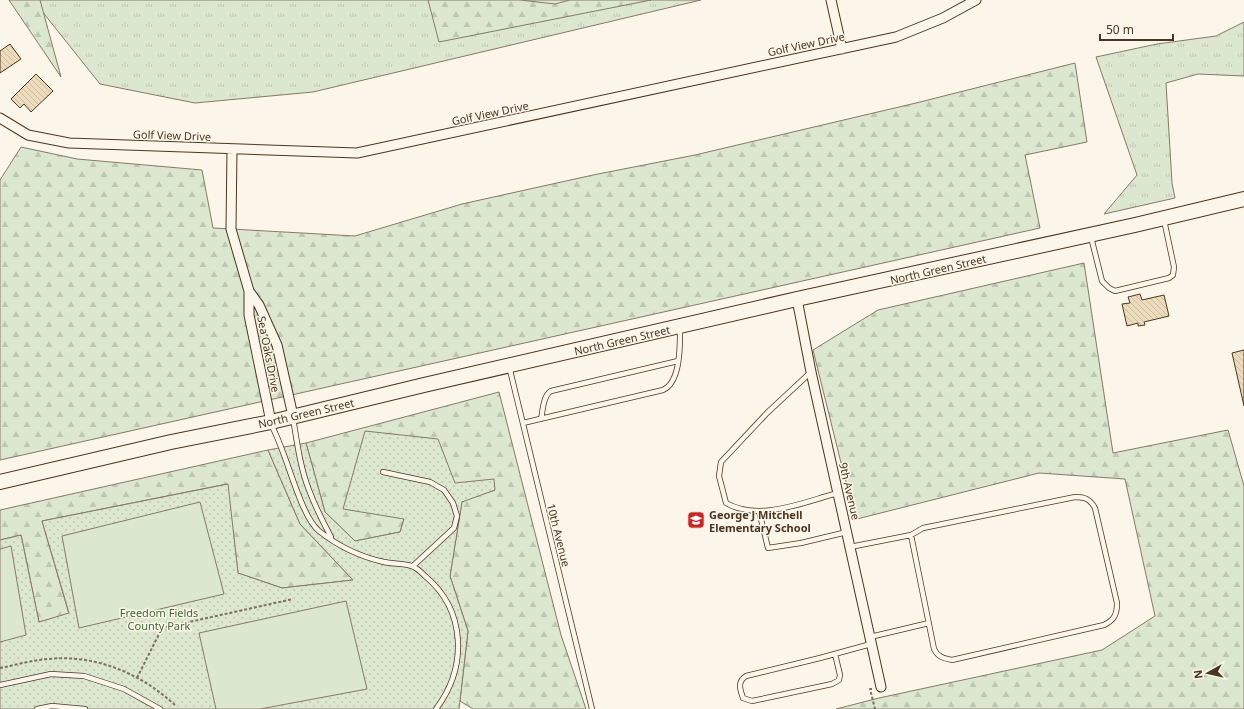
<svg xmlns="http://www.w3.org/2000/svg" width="1244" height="709" font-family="'Noto Sans',sans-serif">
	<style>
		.grass { fill: url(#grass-tufts); stroke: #887966 }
		.forest { fill: url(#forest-firs); stroke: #887966 }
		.park { fill: url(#park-dots); stroke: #887966 }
		.garden { fill: #dce7d0; stroke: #887966 }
		.building { fill: url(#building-back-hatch); stroke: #4a3520 }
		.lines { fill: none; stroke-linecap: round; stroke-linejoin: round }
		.service-casing { stroke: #4a3520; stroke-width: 6 }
		.minor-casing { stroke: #4a3520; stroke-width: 11 }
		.primary-casing { stroke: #4a3520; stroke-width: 16 }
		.path { stroke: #7f6f5c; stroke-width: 2; stroke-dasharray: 3 2; stroke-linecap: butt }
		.service { stroke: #fbf6e9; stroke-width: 4.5 }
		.minor { stroke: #fbf6e9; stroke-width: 9 }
		.primary { stroke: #fbf6e9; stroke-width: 14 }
		.labels { text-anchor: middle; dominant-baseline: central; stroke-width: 3; stroke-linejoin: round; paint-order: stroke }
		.street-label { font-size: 11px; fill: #4a3520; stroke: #fbf6e9 }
		.poi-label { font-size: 11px; font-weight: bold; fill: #4a3520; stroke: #fbf6e9; text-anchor: start }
		.park-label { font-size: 11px; fill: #436837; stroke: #fbf6e9 }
	</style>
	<defs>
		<pattern id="grass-tufts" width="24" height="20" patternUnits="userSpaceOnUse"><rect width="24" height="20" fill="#dce7d0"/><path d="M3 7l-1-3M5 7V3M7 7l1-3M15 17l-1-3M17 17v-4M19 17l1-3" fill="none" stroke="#bec7b2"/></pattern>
		<pattern id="forest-firs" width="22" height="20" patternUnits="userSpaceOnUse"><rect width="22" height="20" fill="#dce7d0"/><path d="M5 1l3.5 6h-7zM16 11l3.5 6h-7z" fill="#bec7b2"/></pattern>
		<pattern id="park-dots" width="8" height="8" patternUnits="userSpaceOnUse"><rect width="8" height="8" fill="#dce7d0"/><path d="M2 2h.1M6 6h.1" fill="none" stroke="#bec7b2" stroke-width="1.8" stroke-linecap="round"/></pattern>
		<pattern id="building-back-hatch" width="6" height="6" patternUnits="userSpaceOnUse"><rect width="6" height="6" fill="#ecdcbc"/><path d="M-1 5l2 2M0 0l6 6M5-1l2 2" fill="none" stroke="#ccbda1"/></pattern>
	</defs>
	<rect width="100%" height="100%" fill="#fbf6e9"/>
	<path class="grass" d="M33,0H701L313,92L195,103L100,84Z
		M1244,22V76L1198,74L1166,83L1172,183L1175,198L1104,214L1137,175L1096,57L1157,44L1216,36Z"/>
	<path class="forest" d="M9,0H40L61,77Z
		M428,0H520L555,4L570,0H651L439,42Z
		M1075,63L1087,142L1025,155L1040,228L0,460V180L21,147L77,159L202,170L213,228L355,236L462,204L593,175L695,155L916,103Z
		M1084,263L1113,453L1228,430L1244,486V709H836L879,698L1102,650L1155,616L1125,479L1039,473L853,520L848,491L813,350L878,310Z
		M499,392L561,635L586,709H473L460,701L468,631L450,576L462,501L495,490L404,519L400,532L355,541L325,512L306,443Z
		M268,450L300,524L353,580L282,588L238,573L227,484L42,521L69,614L39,622L21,535L0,540V510Z"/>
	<path class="park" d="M365,431L438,439L455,483L494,479L495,490L462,502L450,576L468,631L459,709H0V540L21,535L39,622L69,613L42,521L228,484L238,573L282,588L353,580L300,524L268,450L306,443L325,512L355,541L400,532L404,519L343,509Z"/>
	<path class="garden" d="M200,502L224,594L79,628L62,536Z
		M11,546L26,635L0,642V549Z
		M346,601L367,689L260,709H216L199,633Z"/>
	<path class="building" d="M10,44L21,59L0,73V51Z
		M36,74L53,91L31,112L24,104L20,108L11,99Z
		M1140,294L1142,300L1164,295L1169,316L1144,322L1145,325L1138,326V323L1127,326L1122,304L1130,303L1128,297Z
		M1244,350V406L1232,353Z"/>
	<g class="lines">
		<defs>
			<path id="service" d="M1091,237L1102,281L1109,288L1115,291L1169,278L1173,275L1174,267L1164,220
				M509,366L592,709
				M811,372L767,413L721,462L719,476L726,503C760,522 803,502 838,493
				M293,418C297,442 300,467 309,490C315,506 323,522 331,537
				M541,419C543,410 543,396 551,391L678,361
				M523,423L663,390C681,382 680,345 680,328
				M271,424C276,434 280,444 284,455C291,473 304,519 319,531C338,546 361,557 384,562C392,564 407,563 414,567C418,569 422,573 425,576C467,611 467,668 436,709
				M383,472L430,482L444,490L453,503L457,516L454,528L413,566
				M759,511L768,548L801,543L847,532
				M850,547L911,535L923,528L1075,497C1085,497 1090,499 1095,508L1117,603C1117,615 1114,620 1104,625L952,660C943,658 938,657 934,649L911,535
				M870,637L929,623
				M835,654L840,675L839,680L832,684L752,701L743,698C740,689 737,682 746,676L820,658L871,644
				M0,685L51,674L84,676L124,689L160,709
				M37,709L52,706L85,709"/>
			<path id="minor" d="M831,0L842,49
				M0,118L28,135L69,143L357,153L896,37L943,18L976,0
				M232,149L231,229L249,291V315L271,422
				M249,291L259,305L277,345L293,416
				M797,299L811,372L881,687"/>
			<path id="primary" d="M0,482L171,442L271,422L424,385L797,299L1135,225L1244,199"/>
		</defs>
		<use href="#service" class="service-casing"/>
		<use href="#minor" class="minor-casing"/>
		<use href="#primary" class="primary-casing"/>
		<path class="path" d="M0,668C16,665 32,660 48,659C96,654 142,674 176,706
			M137,678L162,628L293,599
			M872,689H870L875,709"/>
		<use href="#service" class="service"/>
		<use href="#minor" class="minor"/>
		<use href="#primary" class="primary"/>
	</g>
	<defs>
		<symbol id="school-square" viewBox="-11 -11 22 22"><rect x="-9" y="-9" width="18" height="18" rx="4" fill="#c62828" stroke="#fbf6e9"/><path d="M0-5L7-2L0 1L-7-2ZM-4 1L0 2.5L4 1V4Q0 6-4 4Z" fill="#fff"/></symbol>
	</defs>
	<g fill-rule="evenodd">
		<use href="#school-square" x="686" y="510" width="20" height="20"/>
	</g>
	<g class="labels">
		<g class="street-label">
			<text transform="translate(806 44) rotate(-12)">Golf View Drive</text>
			<text transform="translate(490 113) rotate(-12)">Golf View Drive</text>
			<text transform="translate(172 135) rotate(2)">Golf View Drive</text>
			<text transform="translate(938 269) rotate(-13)">North Green Street</text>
			<text transform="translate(622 340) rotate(-13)">North Green Street</text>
			<text transform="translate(269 354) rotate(79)">Sea Oaks Drive</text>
			<text transform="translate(306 413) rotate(-13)">North Green Street</text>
			<text transform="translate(850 491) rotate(77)">9th Avenue</text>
			<text transform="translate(559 535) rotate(76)">10th Avenue</text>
		</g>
		<g class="poi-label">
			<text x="709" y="514">George J Mitchell<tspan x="709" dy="13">Elementary School</tspan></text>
		</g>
		<g class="park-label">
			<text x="159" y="612">Freedom Fields<tspan x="159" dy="13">County Park</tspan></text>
		</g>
	</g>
	<g transform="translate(1208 673) rotate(262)" stroke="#fbf6e9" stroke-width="3" paint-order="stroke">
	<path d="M0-3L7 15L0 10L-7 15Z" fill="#4a3520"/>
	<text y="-6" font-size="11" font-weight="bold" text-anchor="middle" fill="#4a3520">N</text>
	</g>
	<path d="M1100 34v6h73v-6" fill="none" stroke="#4a3520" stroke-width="2"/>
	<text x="1106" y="34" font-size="12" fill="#4a3520" stroke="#fbf6e9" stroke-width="3" paint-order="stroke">50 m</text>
</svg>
